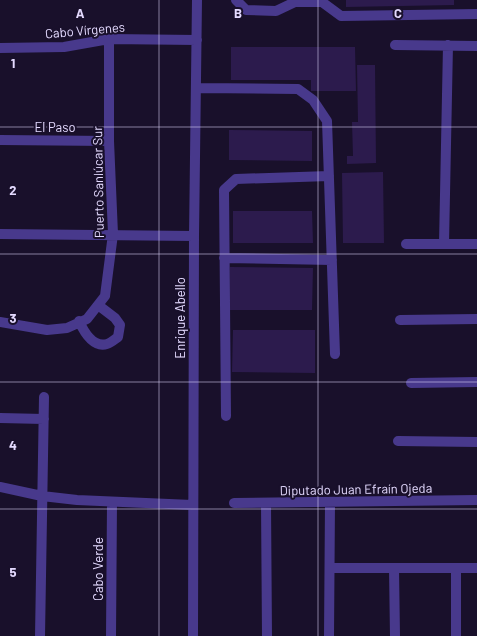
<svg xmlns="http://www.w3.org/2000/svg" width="477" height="636" font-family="Barlow,sans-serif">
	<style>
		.building { fill: #2c1b4d }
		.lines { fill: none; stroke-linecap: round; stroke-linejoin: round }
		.minor { stroke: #48398c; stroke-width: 10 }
		.grid { fill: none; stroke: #e4daff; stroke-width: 1; stroke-opacity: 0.55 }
		.labels { text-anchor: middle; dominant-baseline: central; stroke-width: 4; stroke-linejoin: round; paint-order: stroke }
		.street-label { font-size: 13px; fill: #e4daff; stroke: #19102b }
		.grid-label { font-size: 13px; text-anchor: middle; font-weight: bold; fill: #e4daff; stroke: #19102b; stroke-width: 4; stroke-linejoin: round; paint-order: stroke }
	</style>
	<rect width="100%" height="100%" fill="#19102b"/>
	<path class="building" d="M346,0H454V5L346,7Z
		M231,47H355L356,91H311V80H231Z
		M357,65H375L376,163L347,164V156H353L352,122H358Z
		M229,130L312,131V161L229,160Z
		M383,172L384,243H343L342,173Z
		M233,211H312L313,243H233Z
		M230,267L313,268L312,310H230Z
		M233,330H315V373L232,372Z"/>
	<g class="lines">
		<path class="minor" d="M236,0L246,10L276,11L295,2H322L341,16L477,14
			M395,45L477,46
			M0,48L64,47L109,39L197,40
			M197,88L298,89L313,100L327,121L335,354
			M0,140L109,141
			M0,234L194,236
			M406,244H477
			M444,244L448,45
			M224,258L332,260
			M400,320L477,319
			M79,321C84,332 93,348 107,344C111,343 115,339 118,337L120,325L115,318L98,305
			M0,322L47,330L67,328L87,319L105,296L113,234L109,141V39
			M411,383L477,382
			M226,416L224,190L236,179L329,176
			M0,418L44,419
			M398,441L477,442
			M0,487L42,496L77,500L192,505
			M234,503L477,500
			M266,503L267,636
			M330,568H477
			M394,568L395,636
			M456,568V636
			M40,636L44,397
			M111,636L112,502
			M193,636L194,236L197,0
			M329,636L330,502"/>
	</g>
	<path class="grid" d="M159,0V636M318,0V636M0,127H477M0,254H477M0,382H477M0,509H477"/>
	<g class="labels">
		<g class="street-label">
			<text transform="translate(85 30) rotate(-5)">Cabo Vírgenes</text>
			<text x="55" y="127">El Paso</text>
			<text transform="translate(98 182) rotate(-91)">Puerto Sanlúcar Sur</text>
			<text transform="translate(180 318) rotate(-90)">Enrique Abello</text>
			<text transform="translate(356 489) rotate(-1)">Diputado Juan Efraín Ojeda</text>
			<text transform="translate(98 569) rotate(-90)">Cabo Verde</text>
		</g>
	</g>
	<g class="grid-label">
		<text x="80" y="18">A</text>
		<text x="238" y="18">B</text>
		<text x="398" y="18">C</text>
		<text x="13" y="68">1</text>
		<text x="13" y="195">2</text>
		<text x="13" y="323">3</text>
		<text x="13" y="450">4</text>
		<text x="13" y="577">5</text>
	</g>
</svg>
